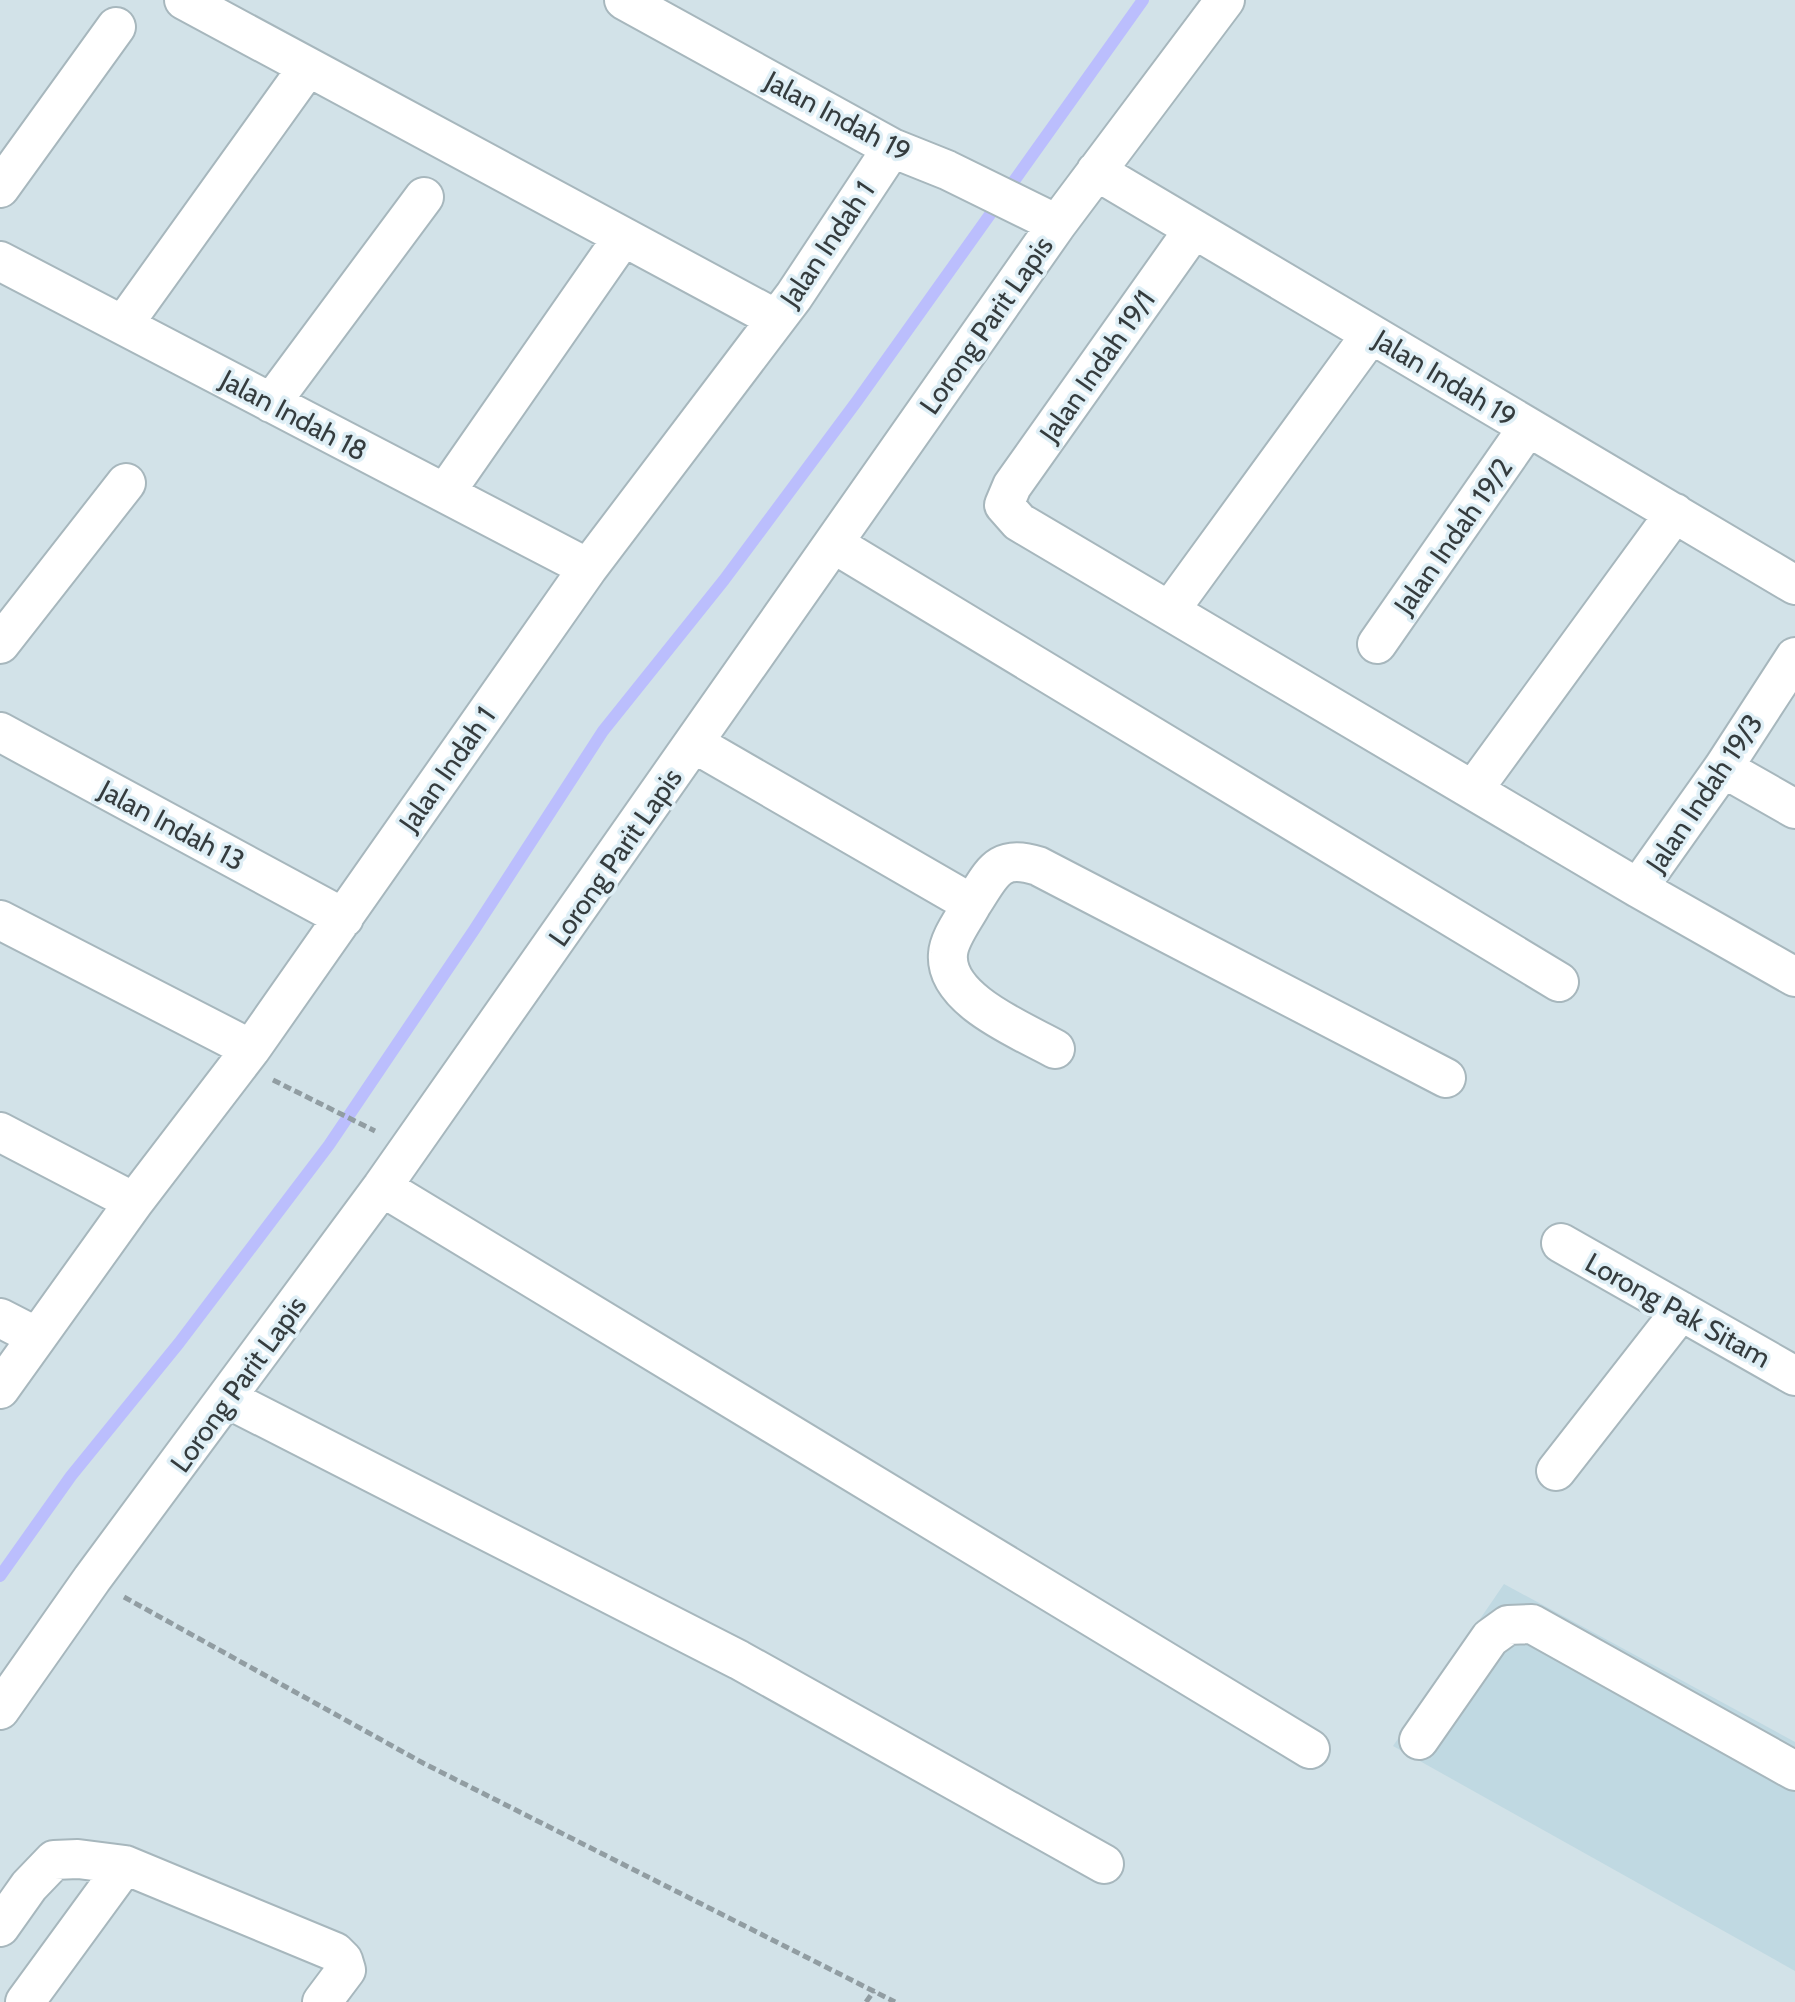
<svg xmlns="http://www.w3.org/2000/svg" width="1795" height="2002" font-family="Cabin,sans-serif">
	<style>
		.built { fill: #c0d9e2 }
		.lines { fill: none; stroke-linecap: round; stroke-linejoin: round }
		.stream { stroke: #bbbefd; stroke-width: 12 }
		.minor-casing { stroke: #a7b7bd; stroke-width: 42 }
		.path { stroke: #919da2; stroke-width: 5; stroke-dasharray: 8 4; stroke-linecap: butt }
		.minor { stroke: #fff; stroke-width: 38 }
		.labels { text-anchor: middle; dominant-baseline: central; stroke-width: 7; stroke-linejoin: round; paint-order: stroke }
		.street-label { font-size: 28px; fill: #353c3e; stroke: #dfeff6 }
	</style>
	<rect width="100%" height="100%" fill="#d2e2e8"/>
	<path class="built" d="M1504,1584L1795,1742V1971L1393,1746Z"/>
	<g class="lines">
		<path class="stream" d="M0,1576L71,1476L179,1343L329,1145L474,930L603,731L724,580L857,401L1143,0"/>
		<defs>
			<path id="minor" d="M184,0L776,319
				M624,0L892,148L947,170L1057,224
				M1096,171L1795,585
				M0,188L116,27
				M1194,229L1012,486L1004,505L1019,522L1638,888L1795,977
				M0,261L588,568
				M123,325L308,67
				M271,403L424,197
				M445,493L623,237
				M834,544L1559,982
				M1170,610L1371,334
				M0,644L126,483
				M1377,644L1528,427
				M0,732L344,918
				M695,744L972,904C964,919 949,938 948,954C944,1000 1023,1031 1055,1049
				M1723,768L1795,809
				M1473,790L1675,513
				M1638,888L1723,768L1795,657
				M972,904C992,874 997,853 1038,866L1446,1078
				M0,920L251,1049
				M0,1132L134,1202
				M382,1187L1310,1749
				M1561,1243L1795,1376
				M0,1318L37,1337
				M0,1389L134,1202L251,1049L588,568L794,296L892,148
				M228,1399L739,1660L1104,1864
				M1556,1471L1681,1311
				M0,1710L92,1579L382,1187L1057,224L1225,0
				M1419,1740L1490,1638L1508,1625L1532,1624L1795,1771
				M0,1927L29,1886L54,1860L78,1859L125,1865L335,1952L343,1960L346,1970L322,2002
				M25,2002L125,1865"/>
		</defs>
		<use href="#minor" class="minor-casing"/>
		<path class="path" d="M273,1080L375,1131
			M124,1597L423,1763L895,2002
			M866,2002L874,1991"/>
		<use href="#minor" class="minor"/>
	</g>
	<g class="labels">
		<g class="street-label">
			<text transform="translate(838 116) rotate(28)">Jalan Indah 19</text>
			<text transform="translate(827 244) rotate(-56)">Jalan Indah 1</text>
			<text transform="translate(986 325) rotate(-55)">Lorong Parit Lapis</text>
			<text transform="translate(1097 366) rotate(-55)">Jalan Indah 19/1</text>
			<text transform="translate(1445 378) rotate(31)">Jalan Indah 19</text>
			<text transform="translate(294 415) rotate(28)">Jalan Indah 18</text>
			<text transform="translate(1453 536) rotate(-55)">Jalan Indah 19/2</text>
			<text transform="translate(447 769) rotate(-55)">Jalan Indah 1</text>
			<text transform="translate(1704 793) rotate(-56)">Jalan Indah 19/3</text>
			<text transform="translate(172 825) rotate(28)">Jalan Indah 13</text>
			<text transform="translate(615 857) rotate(-55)">Lorong Parit Lapis</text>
			<text transform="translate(1678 1310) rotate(29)">Lorong Pak Sitam</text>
			<text transform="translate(238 1384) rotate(-54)">Lorong Parit Lapis</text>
		</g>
	</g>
</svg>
